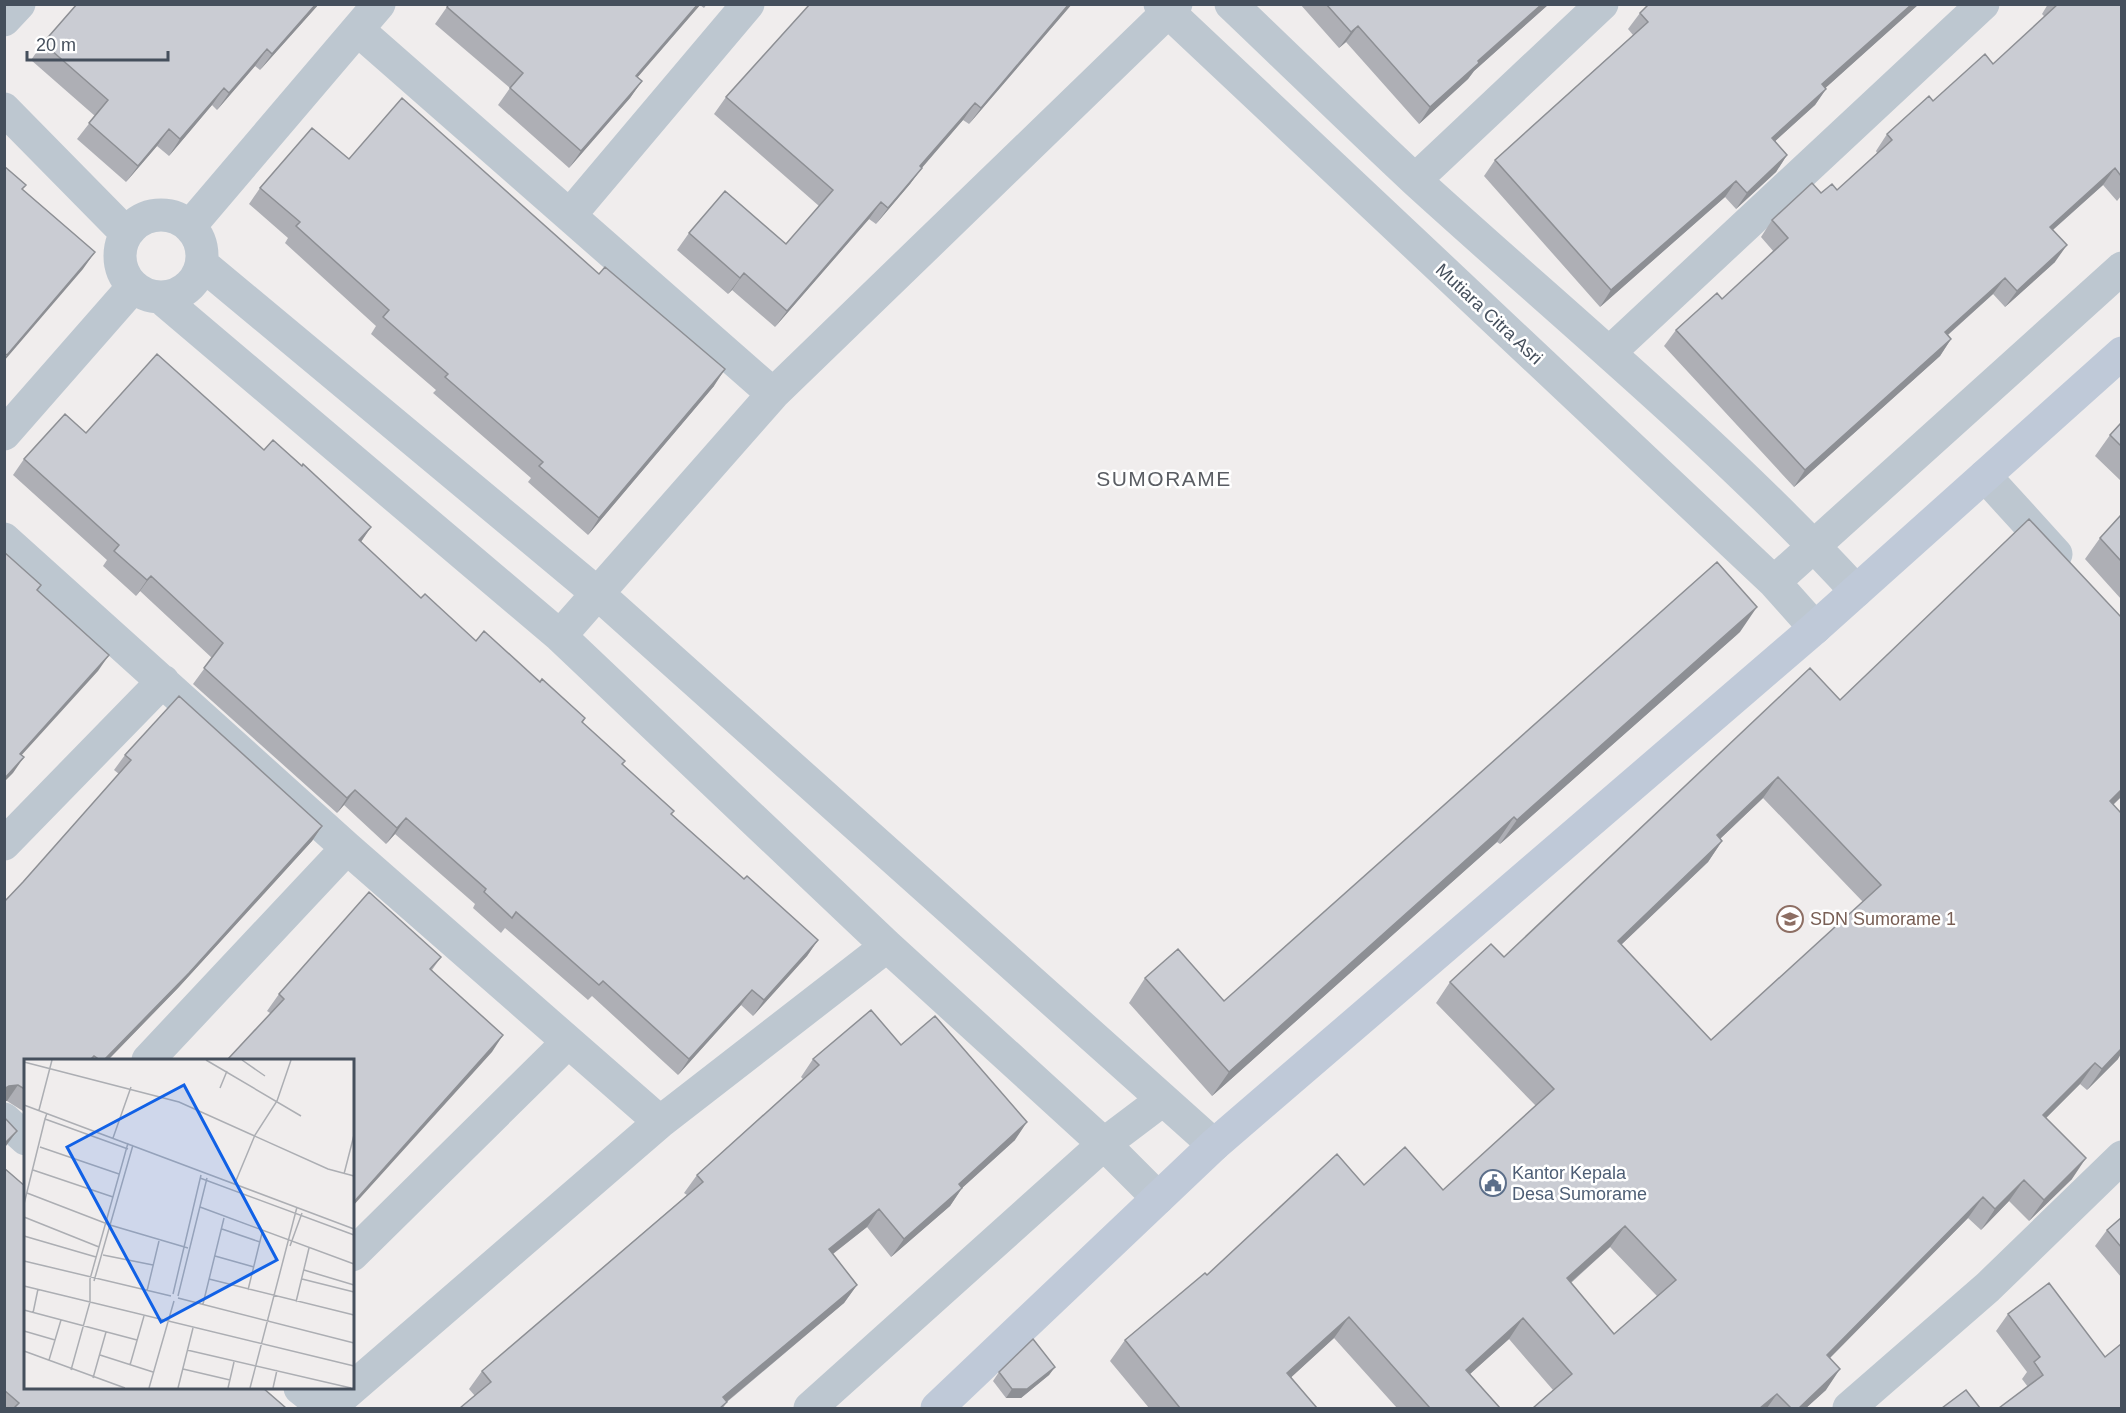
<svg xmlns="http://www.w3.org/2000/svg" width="2126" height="1413" font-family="Arial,sans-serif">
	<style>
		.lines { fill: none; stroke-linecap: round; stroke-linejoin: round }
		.street { stroke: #bdc7d0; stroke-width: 33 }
		.secondary { stroke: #bfc9d8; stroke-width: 33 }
		.wall { fill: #aeafb5; fill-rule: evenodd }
		.shaded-wall { fill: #8d8f94 }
		.building { fill: #caccd3; stroke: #8d8f94; stroke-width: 1.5; fill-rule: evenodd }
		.labels { text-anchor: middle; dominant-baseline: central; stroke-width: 5; stroke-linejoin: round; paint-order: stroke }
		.street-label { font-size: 18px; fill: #454f5c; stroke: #fff }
		.education-label { font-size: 18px; fill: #785e54; stroke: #fff; text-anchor: start }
		.service-label { font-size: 18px; fill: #4e5e75; stroke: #fff; text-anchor: start }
		.quarter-label { font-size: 21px; letter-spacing: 1.5px; fill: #5a5d63; stroke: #fff }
		.inset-road { fill: none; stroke: #acaeb3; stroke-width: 1.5 }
		.view { fill: #1161e6; fill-opacity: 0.15; stroke: #1161e6; stroke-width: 3 }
		.inset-edge { fill: none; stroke: #454f5c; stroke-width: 3 }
	</style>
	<rect width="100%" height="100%" fill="#f0eded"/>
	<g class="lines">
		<path class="street" d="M1160,4L1774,582L1815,628
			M1231,4C1293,63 1353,122 1415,180C1563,315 1720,443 1856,591
			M4,20L19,4
			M358,30L773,394
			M4,109L126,233
			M1415,180L1602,4
			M120 256a41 41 0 1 1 82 0a41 41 0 1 1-82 0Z
			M570,215L748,4
			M190,226L379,4
			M202,264L597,593L1214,1145
			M160,297L560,636L887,946L1104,1144L1158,1198
			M1610,352L1983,4
			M4,434L133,287
			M1985,476L2056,554
			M4,539L347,848L660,1122
			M1774,582L2122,268
			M560,636L773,394L1176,4
			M4,844L163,681
			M148,1060L347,848
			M4,1119L26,1139
			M352,1255L567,1043
			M300,1388L325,1408
			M329,1408L660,1122L887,946
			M810,1408L1104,1144L1161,1101
			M1849,1408L1988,1287L2122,1157"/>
		<path class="secondary" d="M937,1408L1214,1145L1815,628L2122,353"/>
	</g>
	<path class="wall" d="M77,4H319L260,70L255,66L217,110L212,105L169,156L157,146L126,182L77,139L95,116L31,60L43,43Z
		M449,4H707L704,8L700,5L637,77L642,81L630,98L569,168L498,105L510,88L435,24Z
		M810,4H1072L969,124L963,120L922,167L910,184L876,224L869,219L775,327L732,290L728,294L677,250L689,233L786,244L819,206L714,114L726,97Z
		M1300,4H1549L1474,71L1468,79L1419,124L1346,42L1339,48Z
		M1649,4H1919L1825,88L1826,89L1815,105L1775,141L1787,155L1776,172L1736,209L1725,197L1600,307L1484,176L1495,160L1633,35L1628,29L1640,13Z
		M2048,4H2121V196L2117,201L2103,185L2053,230L2055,262L2005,307L1993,294L1948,335L1951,339L1940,356L1794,487L1664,346L1676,330L1722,299L1774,252L1761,237L1772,220L1821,193L1837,190L1877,153L1876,151L1887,134L1933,101L1993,64L2045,17L2042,14Z
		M349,159L714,386L588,535L528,482L531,478L433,393L436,390L371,334L376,326L285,243L288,238L249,204L260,188Z
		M2121,423V481L2095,456L2110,435Z
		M86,433L264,450L371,527L361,542L421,598L582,722L671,814L744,879L818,940L807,956L753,1016L741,1005L678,1075L592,996L588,1000L505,928L501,933L473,908L475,904L395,834L386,844L344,805L337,813L193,684L212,658L140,591L136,596L103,566L107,560L13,475L24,459Z
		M2121,515V599L2085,559L2100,538Z
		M1740,632L1500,844L1497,842L1212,1096L1129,1003L1145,978L1224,1001Z
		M1840,700L2121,797L2113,805L2118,1059L2087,1090L2080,1084L2046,1118L2072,1179L2029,1221L2009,1201L1981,1230L1968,1218L1830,1358L1826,1390L1806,1408H1533L1553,1390L1509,1339L1470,1374L1500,1408H1397L1334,1338L1291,1377L1317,1408H1149L1110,1361L1125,1340L1207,1275L1364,1185L1443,1190L1536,1106L1436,1003L1450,982L1504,957ZM1763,798L1863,902L1711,1040L1621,945L1708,862L1722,841L1720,839ZM1610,1247L1657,1296L1614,1334L1571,1283Z
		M125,755L322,826L312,841L178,988L108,1060H26V1113L7,1101L23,882L119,774L114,770Z
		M441,957L432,970L492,1052L270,1013L267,1011L279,994Z
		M901,1045L1015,1140L962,1188L950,1206L891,1257L867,1227L833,1254L857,1285L844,1303L727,1402L723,1408H460L475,1396L469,1389L482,1371L687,1195L684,1193L697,1175L803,1079L801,1077L813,1059Z
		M4,1168L26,1388L286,1408H4Z
		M2121,1218V1277L2095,1246L2107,1230Z
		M2008,1314L2105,1357L2121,1408L2028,1387L2022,1379L2027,1372L1996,1331Z
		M1055,1367L1049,1375L1021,1398H1006L993,1381L999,1372Z"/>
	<path class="shaded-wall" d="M316,4H319L260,70L272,54Z
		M698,4H701L624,93L636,76Z
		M1069,4H1072L969,124L981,108Z
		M1542,4H1549L1474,71L1468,79L1419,124L1430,107L1478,61Z
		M1912,4H1919L1811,101L1822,84Z
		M1358,26L1346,42L1339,48L1351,32Z
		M267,49L255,66L217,110L229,93Z
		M642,81L630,98L569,168L581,151Z
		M224,88L212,105L169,156L180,139Z
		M1826,89L1815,105L1761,154L1772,138Z
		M975,103L963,120L909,183L920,166Z
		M169,129L157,146L126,182L138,166Z
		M1787,155L1776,172L1736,209L1747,193Z
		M922,168L910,184L876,224L888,208Z
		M2115,168L2103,185L2038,243L2050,227Z
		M1736,181L1725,197L1600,307L1611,290Z
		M881,202L869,219L775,327L787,311Z
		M2067,245L2055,262L2005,307L2017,291Z
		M95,252L83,269L4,361V359L7,355Z
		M744,273L732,290L728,294L740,278Z
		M2005,278L1993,294L1933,348L1945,332Z
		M1951,339L1940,356L1794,487L1805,470Z
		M725,369L714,386L588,535L599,518Z
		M371,527L360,543L359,540Z
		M151,576L140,591L136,596L147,580Z
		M1757,607L1740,632L1500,844L1517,820Z
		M109,655L98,671L9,769L20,754Z
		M24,757L13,773L4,782V779Z
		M1778,777L1763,798L1702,856L1717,835Z
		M355,790L344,805L337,813L347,798Z
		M2121,790V797L2095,822L2110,801Z
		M1514,817L1497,842L1212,1096L1229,1072Z
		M406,818L395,834L386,844L397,828Z
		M322,826L312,841L178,988L108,1060H104Z
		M1722,841L1708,862L1603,962L1618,941Z
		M818,940L807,956L753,1016L764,1000Z
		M752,990L741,1005L678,1075L689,1059Z
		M503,1035L492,1052L352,1207V1204Z
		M2121,1049V1054L2118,1059L2087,1090L2102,1069Z
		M2095,1063L2080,1084L2028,1136L2043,1115Z
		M18,1085L7,1101H4V1089L9,1086Z
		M1027,1122L1015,1140L950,1199L962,1188L950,1206L891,1257L904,1239L959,1184Z
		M17,1131L6,1146L4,1148V1144Z
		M2086,1158L2072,1179L2029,1221L2044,1200Z
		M2024,1180L2009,1201L1981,1230L1995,1209Z
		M1983,1197L1968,1218L1812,1376L1827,1355Z
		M879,1209L867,1227L816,1267L829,1249Z
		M1625,1226L1610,1247L1552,1299L1567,1278Z
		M857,1285L844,1303L719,1408L723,1397Z
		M1349,1317L1334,1338L1273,1394L1287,1373Z
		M1523,1318L1509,1339L1451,1391L1466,1370Z
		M1055,1367L1049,1375L1021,1398H1006L1012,1389Z
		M1840,1369L1826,1390L1806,1408H1799Z
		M1777,1394L1767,1408H1760Z"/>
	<path class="building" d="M77,4H316L272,54L267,49L229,93L224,88L180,139L169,129L138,166L89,123L108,100L43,43Z
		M449,4H698L636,76L642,81L581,151L510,88L523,73L447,7Z
		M810,4H1069L981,108L975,103L920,166L922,168L888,208L881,202L787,311L744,273L740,278L689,233L725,191L786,244L833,190L726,97Z
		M1326,4H1542L1478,61L1479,63L1430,107L1358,26L1351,32Z
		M1649,4H1912L1822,84L1826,89L1772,138L1787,155L1747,193L1736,181L1611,290L1495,160L1648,22L1640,13Z
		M2058,4H2121V176L2115,168L2050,227L2067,245L2017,291L2005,278L1945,332L1951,339L1805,470L1676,330L1717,293L1722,299L1788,238L1772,220L1812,183L1821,193L1832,184L1837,190L1892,140L1887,134L1929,96L1933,101L1985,54L1993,64Z
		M402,98L599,274L605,267L725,369L599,518L539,466L543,462L445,377L448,374L383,317L389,310L296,226L300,222L260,188L312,128L349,159Z
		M4,166L26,185L22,189L95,252L7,355L4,353Z
		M157,354L264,450L273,440L302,466L303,464L371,527L359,540L421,598L425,594L476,641L484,631L540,682L542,679L585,718L582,722L625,761L622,764L674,811L671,814L744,879L747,876L818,940L764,1000L752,990L689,1059L603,981L599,985L516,912L512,918L484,892L486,889L406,818L397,828L355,790L347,798L204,668L223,643L151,576L147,580L114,551L119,545L24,459L65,414L86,433Z
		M2121,423V446L2110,435Z
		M2121,515V561L2100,538Z
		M2029,519L2121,617V790L2110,801L2121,813V1049L2102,1069L2095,1063L2043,1115L2086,1158L2044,1200L2024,1180L1995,1209L1983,1197L1827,1355L1840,1369L1799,1408H1791L1777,1394L1760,1408H1533L1572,1374L1523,1318L1466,1370L1500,1408H1430L1349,1317L1287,1373L1317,1408H1180L1125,1340L1205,1273L1207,1275L1337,1154L1364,1185L1405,1147L1443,1190L1554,1089L1450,982L1491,944L1504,957L1810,668L1840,700ZM1778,777L1881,885L1711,1040L1618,941L1722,841L1717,835ZM1625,1226L1676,1280L1614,1334L1567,1278Z
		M4,552L41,585L37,590L109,655L20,754L24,757L4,779Z
		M1717,562L1757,607L1517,820L1514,817L1229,1072L1145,978L1178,949L1224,1001Z
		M179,696L322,826L189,973L104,1060H100L94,1056L90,1060H26V1090L18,1085L9,1086L4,1089V902L23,882L131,760L125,755Z
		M369,892L441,957L430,969L503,1035L352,1204V1060H227L284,999L279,994Z
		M871,1010L901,1045L935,1016L1027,1122L959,1184L962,1188L904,1239L879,1209L829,1249L857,1285L723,1397L727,1402L720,1408H460L491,1382L482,1371L703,1182L697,1175L819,1065L813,1059Z
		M4,1117L17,1131L4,1144Z
		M4,1168L26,1187V1388H263L286,1408H14L19,1403L4,1390Z
		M2121,1218V1247L2107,1230Z
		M2049,1283L2105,1357L2121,1344V1408H1999L2043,1375L2034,1362L2040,1357L2008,1314Z
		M1033,1339L1055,1367L1027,1389H1012L999,1372Z
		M1966,1390L1980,1408H1942Z"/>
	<defs>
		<symbol id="school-ring" viewBox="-11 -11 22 22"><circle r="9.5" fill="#fff" stroke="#8d6e63" stroke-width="1.5"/><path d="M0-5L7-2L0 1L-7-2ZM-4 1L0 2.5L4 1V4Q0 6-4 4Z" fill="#8d6e63"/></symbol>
		<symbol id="civic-ring" viewBox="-11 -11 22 22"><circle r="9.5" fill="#fff" stroke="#5c6f8a" stroke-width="1.5"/><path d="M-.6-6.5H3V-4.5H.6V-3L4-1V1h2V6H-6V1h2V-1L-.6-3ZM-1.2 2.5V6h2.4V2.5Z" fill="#5c6f8a"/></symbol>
	</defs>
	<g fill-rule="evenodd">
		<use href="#school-ring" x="1775" y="904" width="30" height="30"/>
		<use href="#civic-ring" x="1478" y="1168" width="30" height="30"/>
	</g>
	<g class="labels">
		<g class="street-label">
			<text transform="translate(1489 314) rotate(43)">Mutiara Citra Asri</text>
		</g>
		<g class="education-label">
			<text x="1810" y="919">SDN Sumorame 1</text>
		</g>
		<g class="service-label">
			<text x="1512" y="1173">Kantor Kepala<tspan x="1512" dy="21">Desa Sumorame</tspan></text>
		</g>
		<g class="quarter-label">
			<text x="1164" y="478">SUMORAME</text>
		</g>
	</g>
	<g transform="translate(24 1059)">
		<rect width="330" height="330" fill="#f0eded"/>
		<path class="inset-road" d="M182,1L277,57M218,1L241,17M0,3L155,43L304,110L330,117M196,29L203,12M0,46L330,170M15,51L28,1M23,54L21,60L104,90M89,79L107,28M16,88L95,115M9,111L89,138M320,115L330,76M176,119L330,176M211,124L231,76L253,42L267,1M3,134L86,166L164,189M0,145L21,60M176,148L330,205M0,158L75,188M198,170L236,183M0,177L72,198M266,187L278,154M79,196L129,206M191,197L230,208M0,202L147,237M280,211L330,226M185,220L330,256M278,220L330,233M70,222L109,86M0,227L330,307M224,231L238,174M123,232L135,182M149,235L177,116M154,237L183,119M154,239L330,284M272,243L285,189M179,245L200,159M0,251L113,281M9,254L14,230M0,272L31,281M163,291L327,329M0,292L101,329M76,296L129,313M25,301L37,261M106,306L120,257M159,310L206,321M47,311L66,243V220L104,84M69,319L82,273M125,329L150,242M154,329L169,269M204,329L210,303M226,329L273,148M249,329L253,311"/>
		<path class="view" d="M160,26L253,201L137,263L43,88Z"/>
		<rect width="330" height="330" class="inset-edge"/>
	</g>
	<rect width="2126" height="1413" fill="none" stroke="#454f5c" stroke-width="12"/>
	<path d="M27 51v9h141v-9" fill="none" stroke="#454f5c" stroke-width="3"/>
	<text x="36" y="51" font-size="18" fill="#454f5c" stroke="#ffffff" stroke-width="4.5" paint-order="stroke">20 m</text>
</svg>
